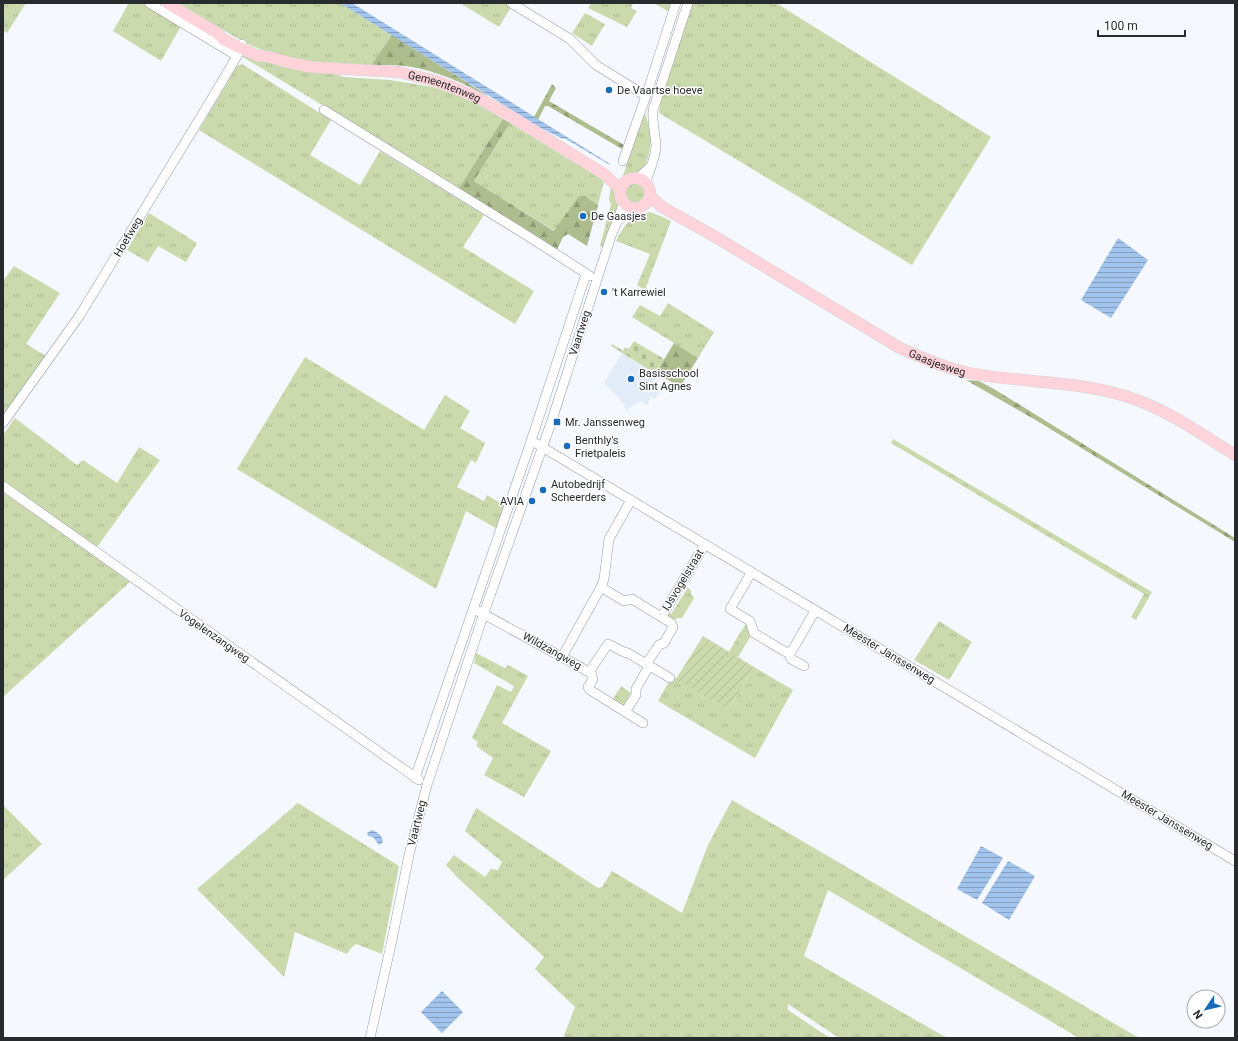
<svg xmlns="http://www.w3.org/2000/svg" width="1238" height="1041" font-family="Roboto,sans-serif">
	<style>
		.built { fill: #e3ecf9 }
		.grass { fill: url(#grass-tufts) }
		.forest { fill: url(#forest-firs) }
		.cemetery { fill: url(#cemetery-stones) }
		.park { fill: url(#park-crowns) }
		.garden { fill: url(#garden-furrows) }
		.water { fill: url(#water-rules) }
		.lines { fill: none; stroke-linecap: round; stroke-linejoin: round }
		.minor-casing { stroke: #959ba5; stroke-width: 10 }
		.major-casing { stroke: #d4d4d5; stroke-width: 12 }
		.minor { stroke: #fff; stroke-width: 9 }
		.major { stroke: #fed3da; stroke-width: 11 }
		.poi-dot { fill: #186bb9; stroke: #fff; stroke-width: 1.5 }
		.labels { text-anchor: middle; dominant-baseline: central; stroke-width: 3; stroke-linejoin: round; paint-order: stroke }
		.street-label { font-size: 11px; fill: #282a2e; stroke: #fff }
		.poi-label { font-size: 11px; fill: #282a2e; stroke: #fff; text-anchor: start }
	</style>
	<defs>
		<pattern id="grass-tufts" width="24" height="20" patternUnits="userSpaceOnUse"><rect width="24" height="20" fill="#cadaac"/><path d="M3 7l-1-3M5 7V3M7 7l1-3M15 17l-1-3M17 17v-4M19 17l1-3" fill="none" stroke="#aebb94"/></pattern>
		<pattern id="forest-firs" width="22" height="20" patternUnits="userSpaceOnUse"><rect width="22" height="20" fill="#adbd8e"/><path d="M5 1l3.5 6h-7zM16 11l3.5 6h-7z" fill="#8d9a74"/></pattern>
		<pattern id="cemetery-stones" width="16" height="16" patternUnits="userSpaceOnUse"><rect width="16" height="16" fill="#cadaac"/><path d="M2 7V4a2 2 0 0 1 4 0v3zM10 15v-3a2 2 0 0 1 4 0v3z" fill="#aebb94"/></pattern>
		<pattern id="park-crowns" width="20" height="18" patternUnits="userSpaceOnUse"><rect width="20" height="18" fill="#cadaac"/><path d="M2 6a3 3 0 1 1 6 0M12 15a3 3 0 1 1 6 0" fill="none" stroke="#aebb94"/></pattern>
		<pattern id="garden-furrows" width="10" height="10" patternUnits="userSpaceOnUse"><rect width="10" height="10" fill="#cadaac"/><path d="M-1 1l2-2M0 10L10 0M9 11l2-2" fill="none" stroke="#aebb94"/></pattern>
		<pattern id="water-rules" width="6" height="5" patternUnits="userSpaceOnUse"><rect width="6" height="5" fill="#a2c3eb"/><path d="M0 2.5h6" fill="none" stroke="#849fbf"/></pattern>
	</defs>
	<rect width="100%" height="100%" fill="#f5f8ff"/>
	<path class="built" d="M622,353L657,375L653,383L662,388L655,399L651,397L647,405L640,401L627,410L624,406L625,405L604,383Z"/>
	<path class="grass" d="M3,3H26L7,33L3,30Z
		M129,3H143L181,26L161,61L113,31Z
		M175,3H340L392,35L370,67L330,66L268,53L244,42Z
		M460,3H505L511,7L499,27Z
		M592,3H633L631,8L637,11L627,27L588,8Z
		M654,3H672L669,12Z
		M692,3H776L991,137L912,265L659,113L661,95Z
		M585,13L605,24L592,46L572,33Z
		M246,54L330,72L344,77L390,80L433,87L459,96L475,103L503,119L459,188L241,56Z
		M242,64L331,120L310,155L360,185L380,151L484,215L463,247L534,291L515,324L199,130L237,66Z
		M644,111C647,119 650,128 651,136C651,146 648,169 638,174C634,177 628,176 623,176Z
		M510,123L604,181L598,205L584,195L578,197L555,231L474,181Z
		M624 193a11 11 0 1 1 22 0a11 11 0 1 1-22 0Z
		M611,186C627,202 611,231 604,248L600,246L611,204L609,199Z
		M650,212L658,215L671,221L645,290L637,285L650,254L616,241C626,223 629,217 650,212Z
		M149,213L197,243L186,262L158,246L148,262L127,250Z
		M14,266L60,293L26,344L46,356L3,416V281Z
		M668,303L714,332L698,358L632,317L640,305L660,316Z
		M305,357L424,430L445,395L470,411L460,428L485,443L476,463L471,460L457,487L484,501L487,495L507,507L499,530L466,511L436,589L237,469Z
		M15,418L77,465L83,460L117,483L139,447L160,460L97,547L3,481V435Z
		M893,439L1152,592L1136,620L1131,617L1144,594L891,443Z
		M3,492L130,582L3,697Z
		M683,585L691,590V594L694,598L682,618H677L674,621L668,618L667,612L671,614L687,589L682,586Z
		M939,621L972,642L949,680L914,660Z
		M747,622L751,636L746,644L737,638Z
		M476,653L505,668L508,665L510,666L528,676L502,723L551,751L524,797L484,775L493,758L476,746L478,742L472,738L497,685L511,692L514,686L474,663Z
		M754,667L793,690L755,758L658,701L672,676L728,710Z
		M732,800L1139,1038H1079L828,890L804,956L947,1038H839L788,1004V1010L830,1038H563L575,1007L535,969L544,957L458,878L446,865L454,855L485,877L491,869L498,870L502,862L465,831L476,808L598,888L602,887L612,871L682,913L708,845Z
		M298,803L399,866L382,954L356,944L351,948L347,954L295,932L284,977L197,889Z
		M3,805L42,844L3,880Z"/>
	<path class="forest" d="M392,35L490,97C483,94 475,90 468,86C438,72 403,60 370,67Z
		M552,84L556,88L549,101L624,145L622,149L548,106H545L538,120L534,117Z
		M503,119L510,123L474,181L554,231L578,197L584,195L598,205L587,246L568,234L563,237L556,252L464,195L462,190L459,188Z
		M674,343L698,358L680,387L656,373Z
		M966,380L979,381L994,389L1235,538V542L1039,422Z"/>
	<path class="cemetery" d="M634,341L664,359L656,374L611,346L612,344L623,351L625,347L629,349Z"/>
	<path class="park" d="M737,638L746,644L738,657L729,652Z
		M621,686L631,693L623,706L613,699Z"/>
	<path class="garden" d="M703,636L754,667L728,710L676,679Z"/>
	<path class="water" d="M340,3H352L610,164V165L564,138L563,139L541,128Z
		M1118,238L1148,260L1111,318L1081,300Z
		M372,830C378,833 382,834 383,842L379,845L373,837L368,836L367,833Z
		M981,846L1003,858L977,900L957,889Z
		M1008,861L1035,876L1009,920L982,903Z
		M442,991L463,1012L442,1033L421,1012Z"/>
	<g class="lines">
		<defs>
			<path id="minor" d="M149,3L237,56
				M511,3L570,39L596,65L646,96
				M324,110L531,238L590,276
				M623,161L647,93L676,3
				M638,178L651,166
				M646,183C649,170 656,158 656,145C655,133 652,122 653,110L688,3
				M620,219L631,208
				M3,423L80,315L214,95L237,56L242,44
				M532,441L1235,861
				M3,486L419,780
				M751,573L730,609L750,621L754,633L784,651L789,653L793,649L815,611
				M601,587L624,601L632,599L671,623L673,627L664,643L659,645L646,664
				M478,611L591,673L593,679L588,687L590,690L643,723
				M662,616L705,544
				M789,653L791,659L804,666
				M562,657L601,587L604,579L609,539L631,500
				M589,672L608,644C615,646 620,652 628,653L670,678
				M625,712L636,695V689L649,666
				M415,778L529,447L586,274
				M370,1038L392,940L409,855L427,785L484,613L552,420L611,236C616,225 621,214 623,202"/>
			<g id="major">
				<path id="s1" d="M167,3L217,33L224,40L258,56H265L291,63L310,67L398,72L436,81L472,95L502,111L604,174L621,190"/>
				<circle cx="635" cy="193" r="15"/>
				<path id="s2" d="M650,196L662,207L714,236L900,348C922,358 945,368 969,373C1020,383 1074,380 1125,396C1165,408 1200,433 1235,455"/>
			</g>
		</defs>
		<use href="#minor" class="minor-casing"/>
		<use href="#major" class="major-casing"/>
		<use href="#minor" class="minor"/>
		<use href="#major" class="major"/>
	</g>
	<g class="poi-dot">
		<circle cx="609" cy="90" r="4"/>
		<circle cx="583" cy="216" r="4"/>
		<circle cx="604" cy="292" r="4"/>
		<circle cx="631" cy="379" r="4"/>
		<rect x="553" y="418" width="8" height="8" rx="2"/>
		<circle cx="567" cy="446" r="4"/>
		<circle cx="543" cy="490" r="4"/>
		<circle cx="532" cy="501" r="4"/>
	</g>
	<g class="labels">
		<g class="street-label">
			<text stroke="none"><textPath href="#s1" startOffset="296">Gemeentenweg</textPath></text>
			<text transform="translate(128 237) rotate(-59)">Hoefweg</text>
			<text transform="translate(580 333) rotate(-72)">Vaartweg</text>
			<text stroke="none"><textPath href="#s2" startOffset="333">Gaasjesweg</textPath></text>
			<text transform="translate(683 580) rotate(-59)">IJsvogelstraat</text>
			<text transform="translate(214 636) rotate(35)">Vogelenzangweg</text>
			<text transform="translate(552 651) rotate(29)">Wildzangweg</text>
			<text transform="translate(889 654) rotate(31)">Meester Janssenweg</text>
			<text transform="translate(1167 820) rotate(31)">Meester Janssenweg</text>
			<text transform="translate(417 823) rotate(-76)">Vaartweg</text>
		</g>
		<g class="poi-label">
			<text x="617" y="90">De Vaartse hoeve</text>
			<text x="591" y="216">De Gaasjes</text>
			<text x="612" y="292">'t Karrewiel</text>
			<text x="639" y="373">Basisschool<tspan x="639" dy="13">Sint Agnes</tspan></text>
			<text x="565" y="422">Mr. Janssenweg</text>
			<text x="575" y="440">Benthly's<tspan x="575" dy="13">Frietpaleis</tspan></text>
			<text x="551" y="484">Autobedrijf<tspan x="551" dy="13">Scheerders</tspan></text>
			<text x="524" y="501" text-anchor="end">AVIA</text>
		</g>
	</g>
	<rect width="1238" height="1041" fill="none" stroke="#282a2e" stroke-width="8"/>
	<g transform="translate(1206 1009) rotate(235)"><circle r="19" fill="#ffffff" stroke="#a9aaab"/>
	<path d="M0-3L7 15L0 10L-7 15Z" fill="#186bb9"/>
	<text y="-6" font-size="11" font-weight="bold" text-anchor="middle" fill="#282a2e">N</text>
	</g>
	<path d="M1098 30v6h87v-6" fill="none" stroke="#282a2e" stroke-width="2"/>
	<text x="1104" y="30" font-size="12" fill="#282a2e" stroke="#ffffff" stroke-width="3" paint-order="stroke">100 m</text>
</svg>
